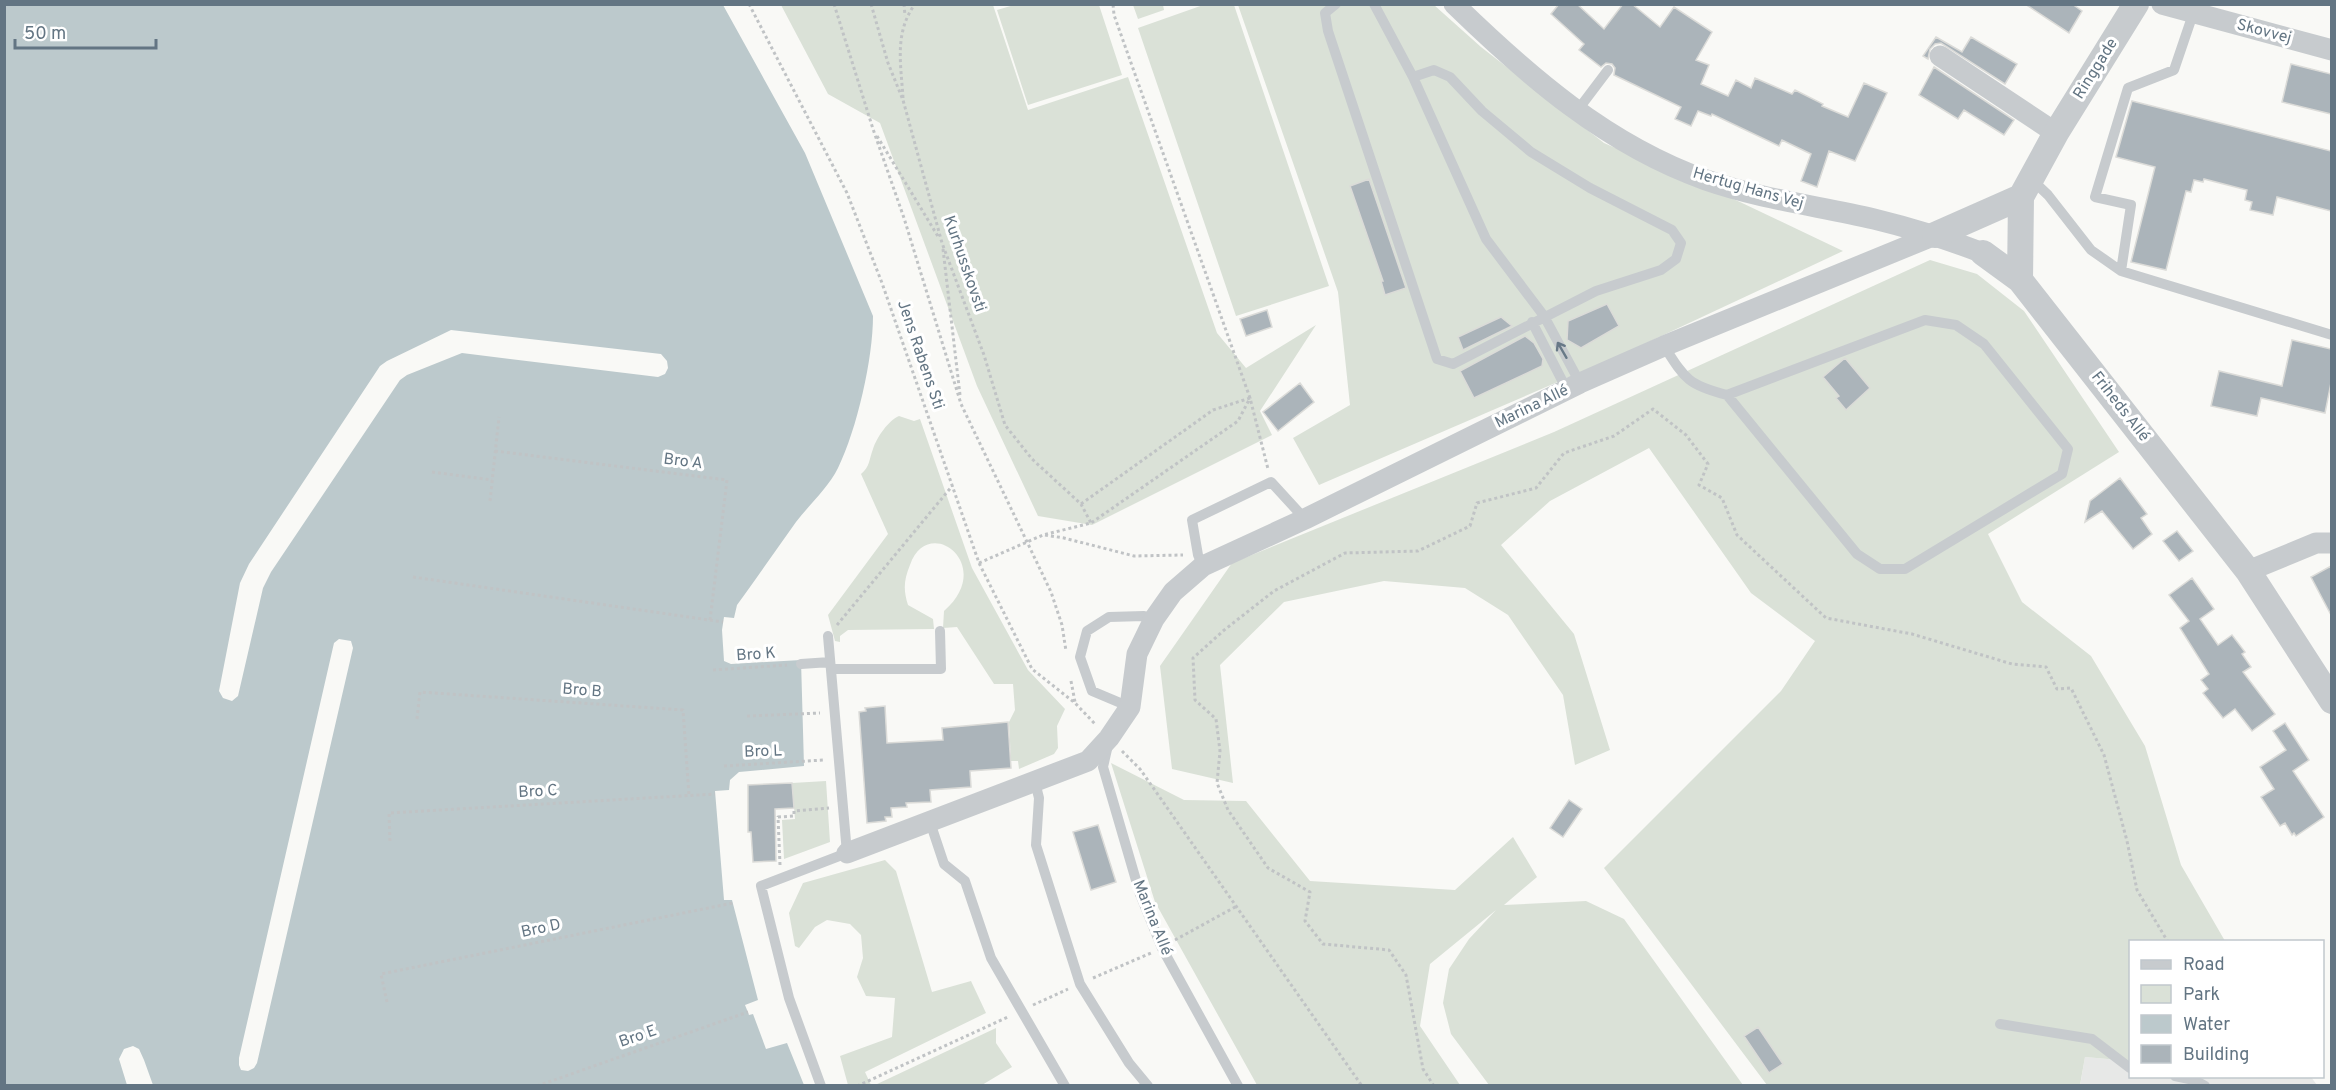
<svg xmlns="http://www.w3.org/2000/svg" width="2336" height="1090" font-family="Overpass,sans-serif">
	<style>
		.built { fill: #e7e8e7 }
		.green { fill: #dae1d7 }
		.water { fill: #bcc9cc }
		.pier { fill: #f9f9f6 }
		.building { fill: #abb4ba; stroke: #dbdbd8; stroke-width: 1.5 }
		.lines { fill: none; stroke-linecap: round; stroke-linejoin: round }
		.path { stroke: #c0c3c5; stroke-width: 3; stroke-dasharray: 3 3; stroke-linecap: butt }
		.service { stroke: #c7cbce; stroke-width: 10 }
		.minor { stroke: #c7cbce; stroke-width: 21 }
		.tertiary { stroke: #c7cbce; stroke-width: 26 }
		.oneway { stroke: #687987 }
		.labels { text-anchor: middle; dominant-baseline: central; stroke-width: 6; stroke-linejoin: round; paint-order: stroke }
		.street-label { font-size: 16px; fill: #637583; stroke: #fff }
	</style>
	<rect width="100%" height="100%" fill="#f9f9f6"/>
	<path class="built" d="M2085,1057L2130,1061V1076L2311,1077L2317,1085L2080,1086Z"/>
	<path class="green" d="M1206,4L1234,5L1329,286L1236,316L1138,28Z
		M781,5H993L1028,110L1128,77L1217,333L1246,368L1316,325L1260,411L1272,435L1092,525L1038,516L977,386L880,123L828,94Z
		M1014,5H1099L1122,75L1028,105L997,10Z
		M1133,5H1163L1164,10L1138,19Z
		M1238,5H1434L1481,47L1604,143L1740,202L1843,251L1625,353L1319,485L1293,438L1350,405L1338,292Z
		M1930,260L1977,274L2024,311L2119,452L1988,534L2022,602L2091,656L2145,746L2181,865L2225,941L2130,942V1061L2085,1057L2080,1085H1767L1604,868L1781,691L1815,641L1751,593L1649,448L1550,501L1501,545L1574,634L1610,750L1575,765L1563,695L1508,615L1465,588L1384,581L1284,602L1220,665L1233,783L1172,769L1160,666L1232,563L1554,432Z
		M899,416L914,421L920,419L972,568L1028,670L1065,709L1057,726L1058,748L1054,754L1019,769L1018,761H1011L1009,722L1015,710L1013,684H994L957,627L943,628L944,611C997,565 928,513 910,565C904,580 903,589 908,605L933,619L934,629L848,630L840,636V642L835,641L828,615L888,534L861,474C870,467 869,459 873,449C877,437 888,421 899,416Z
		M1111,763L1184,800L1246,801L1310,881L1455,890L1513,837L1537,877L1504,905L1586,901L1624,919L1743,1085H1489L1451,1034L1443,1003L1449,969L1469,939L1496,910L1430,964L1420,1026L1460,1085H1257L1155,902Z
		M826,781L830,842L784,859L782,820L795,819L792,783Z
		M885,860L896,871L932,992L971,981L986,1013L865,1072L871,1085H848L840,1056L892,1037L895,998L866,996L857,977L863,958L861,935L850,924L827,920L815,927L799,948L795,946L789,913L803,883Z
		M996,1028V1043L1012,1067L982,1085H875Z"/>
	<path class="water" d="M5,5H723L805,153L873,316C873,359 857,429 838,468C828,488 809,505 796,522C779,546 762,570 745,594L737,605L734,618L724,617L722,630L724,661L731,664L801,660L804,766L739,772L730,780L729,790L715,791L724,900H732L758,1000L745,1005L749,1015L753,1014L766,1049L787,1043L804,1085L5,1086Z"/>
	<path class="pier" d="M451,330L661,354L667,361L668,368L665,374L658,377L462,353L407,375L400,380L271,572L263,588L238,696L232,701L223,698L219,691L240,583L249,564L380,366L387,361Z
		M339,639L351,641L353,648L257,1063L254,1068L248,1071L241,1070L239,1065V1058L334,643Z
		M133,1046L139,1049L144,1060L153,1085H127L119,1059L124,1049Z"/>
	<path class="building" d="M1559,4H1577L1604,29L1623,4H1632L1660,27L1674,7L1712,32L1696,60L1709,65L1701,84L1728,96L1736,80L1751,88L1755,78L1792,94L1795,90L1823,104L1822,106L1848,117L1864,83L1887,93L1855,161L1829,151L1817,187L1801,181L1811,154L1782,140L1779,146L1712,114L1711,116L1698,111L1691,126L1675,119L1681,107L1614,75L1615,68L1612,64L1606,63L1601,67L1579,50L1584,44L1551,14Z
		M2025,4H2072L2082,11L2069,33Z
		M1936,37L1962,52L1971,37L2017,64L2005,84L1941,43L1935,44L1930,49L1928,59L1923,56Z
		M2291,64L2331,74V114L2282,102Z
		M1934,67L2014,120L2004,135L1964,110L1958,119L1919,95Z
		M2132,101L2331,151V211L2277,197L2273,215L2250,210L2252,202L2245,200L2247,190L2204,179L2203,182L2194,180L2191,192L2186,191L2166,270L2131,262L2155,167L2116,157Z
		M1369,179L1406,288L1385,295L1381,281H1383L1350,186Z
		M1607,304L1619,326L1581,348L1567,340L1568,321Z
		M1267,310L1272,327L1246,336L1240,319Z
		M1501,317L1512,326L1463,350L1458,337Z
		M1525,336L1534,343L1543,359L1542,366L1474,398L1460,371Z
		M2292,340L2331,349V383L2325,413L2261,398L2257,416L2211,406L2219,371L2282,386Z
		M1845,358L1870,388L1846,410L1836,398L1839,396L1823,377Z
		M1300,383L1314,402L1278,431L1263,412Z
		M2120,478L2147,514L2141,518L2152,534L2133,549L2102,511L2085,522L2090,501Z
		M2177,531L2193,551L2179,561L2163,541Z
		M2331,566V615L2311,577Z
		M2192,578L2214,609L2200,619L2218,645L2232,635L2245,652L2242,654L2251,667L2243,672L2275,714L2252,731L2235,709L2223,718L2203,693L2208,689L2201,680L2209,674L2180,628L2189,621L2169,595Z
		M885,706L887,743L943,740L942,728L1008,722L1011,768L970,771L971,787L930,790L931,802L906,803L907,807L891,808L892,817H885L886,821L867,823L859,712L866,711L865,708Z
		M2285,723L2309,760L2293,771L2324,817L2296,836L2294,833L2292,835L2285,823L2280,826L2261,797L2274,789L2260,767L2286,750L2273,731Z
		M792,783L794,808L775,809L776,861L753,862L751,832H748V785Z
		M1569,800L1582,809L1563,837L1550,828Z
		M1098,825L1116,882L1091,890L1073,832Z
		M1758,1027L1783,1064L1769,1073L1744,1036Z"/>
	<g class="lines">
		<path class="path" d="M749,4L847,193L882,283L979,563L1032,669L1075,703L1096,725
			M834,4L873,129L904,218L961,404L1051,592L1062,625L1066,651
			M871,4L888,63L903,100L942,243L984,355L1005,425L1032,459L1081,504L1091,523
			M904,4L905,16
			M903,98C901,64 894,33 915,4
			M877,136L939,238
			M943,249L960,395
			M495,451L727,480L710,620
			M432,472L492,480
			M490,501L499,417
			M1081,504L1213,410L1250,398L1268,469
			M1045,535L1064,538L1134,556L1183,555
			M979,563L1043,535L1091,523L1238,421L1250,398L1114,15L1113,4
			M413,577L723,622
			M837,625L953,485
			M713,670L787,665
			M1071,681L1075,702
			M747,716L820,713
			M417,719L420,692L683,710L689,796
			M1122,751L1140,769L1362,1086
			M724,766L824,760
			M390,841L389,813L715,794
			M780,865L778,817L794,816V811L829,808
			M1175,940L1237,906
			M1093,978L1151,953
			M387,1002L381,974L733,903
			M1033,1005L1068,989
			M401,1085V1086
			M537,1086L748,1012
			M857,1086L1008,1017
			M1434,1086L1423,1069L1406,975L1389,950L1323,944L1305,921L1310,892L1268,868L1228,810L1217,783L1220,751L1216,719L1195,700L1193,658L1223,631L1274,591L1345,553L1418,551L1470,526L1477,503L1536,488L1564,453L1614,436L1653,409L1686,435L1708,464L1699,485L1722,498L1737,535L1826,618L1912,634L2012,664L2046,667L2057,689L2071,688L2104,755L2127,841L2137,890L2168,942"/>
		<path class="service" d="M1336,4L1325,13L1328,31L1437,359L1453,364L1596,291L1661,270L1676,259L1681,243L1672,230L1590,188L1531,152L1482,111L1450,77L1434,70L1413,77
			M1374,4L1413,77L1486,239L1544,316L1580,383
			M2193,14L2174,70L2128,88L2095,197L2131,205L2121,271L2332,335
			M1577,111L1608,70
			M2031,179L2048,195L2091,250L2121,271
			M1532,322L1567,390
			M1664,346C1685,379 1688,385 1727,395L1925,320L1956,325L1984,344L2068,449L2062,474L1905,569H1880L1857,554L1727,395
			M1203,566L1198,555L1192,520L1271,482L1305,519
			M801,664L830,662
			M831,669H941L940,631
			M1130,707L1092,691L1080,657L1087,631L1109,617L1144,616L1154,619
			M1108,745L1103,767L1140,894L1162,948L1238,1086
			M1035,782L1039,798L1036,845L1080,984L1129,1063L1148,1086
			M930,822L944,864L965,881L991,958L1065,1086
			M2000,1024L2092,1039L2130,1068
			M2175,1076L2194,1080L2205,1086
			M821,1086L789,998L761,886L847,853L828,636"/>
		<path class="minor" d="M1454,4C1528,76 1607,145 1706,180C1761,199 1818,206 1874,219C1911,228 1947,239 1983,253
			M2162,4L2332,50
			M1940,56L2056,133
			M2248,571L2316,543H2332
			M847,853L1088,761L1109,738L1130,707L1137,654L1154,619L1173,592L1203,566L1305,519L1580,383L1664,346L1935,235"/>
		<path class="tertiary" d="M1935,235L2021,197
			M1983,253L2020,280L2248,571L2332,701
			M2020,280L2021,197L2056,133L2136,4"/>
	</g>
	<defs><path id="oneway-shaft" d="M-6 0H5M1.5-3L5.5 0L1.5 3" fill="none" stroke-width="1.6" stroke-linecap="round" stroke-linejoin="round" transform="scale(1.5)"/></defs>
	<use class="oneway" href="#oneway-shaft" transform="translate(1562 350) rotate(-120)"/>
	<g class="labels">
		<g class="street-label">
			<text transform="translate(2264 32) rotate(15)">Skovvej</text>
			<text transform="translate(2096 69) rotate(-58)">Ringgade</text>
			<text transform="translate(1748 189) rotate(16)">Hertug Hans Vej</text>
			<text transform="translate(964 264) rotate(71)">Kurhusskovsti</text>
			<text transform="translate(920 355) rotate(71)">Jens Rabens Sti</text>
			<text transform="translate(1532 407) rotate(-26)">Marina Allé</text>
			<text transform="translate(2120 407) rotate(52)">Friheds Allé</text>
			<text transform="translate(683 462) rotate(7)">Bro A</text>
			<text transform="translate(756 655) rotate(-4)">Bro K</text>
			<text transform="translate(582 691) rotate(4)">Bro B</text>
			<text transform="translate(763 752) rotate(-2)">Bro L</text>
			<text transform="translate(538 792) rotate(-3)">Bro C</text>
			<text transform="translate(1152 918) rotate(68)">Marina Allé</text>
			<text transform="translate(541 929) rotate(-12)">Bro D</text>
			<text transform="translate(638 1037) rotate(-19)">Bro E</text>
		</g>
	</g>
	<rect width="2336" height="1090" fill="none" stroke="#637583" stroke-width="12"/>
	<rect x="2129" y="940" width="195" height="138" fill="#ffffff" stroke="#c1c8cd" stroke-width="1.5"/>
	<rect x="2141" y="960" width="30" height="9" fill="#c7cbce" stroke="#c1c8cd" stroke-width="1.5"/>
	<text x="2183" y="970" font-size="18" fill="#637583">Road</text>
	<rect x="2141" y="985" width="30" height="18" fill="#dae1d7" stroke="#c1c8cd" stroke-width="1.5"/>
	<text x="2183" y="1000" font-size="18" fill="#637583">Park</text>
	<rect x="2141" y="1015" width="30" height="18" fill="#bcc9cc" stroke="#c1c8cd" stroke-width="1.5"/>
	<text x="2183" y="1030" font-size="18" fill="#637583">Water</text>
	<rect x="2141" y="1045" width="30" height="18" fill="#abb4ba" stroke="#c1c8cd" stroke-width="1.5"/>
	<text x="2183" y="1060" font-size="18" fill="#637583">Building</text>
	<path d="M15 39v9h141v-9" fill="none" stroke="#637583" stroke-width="3"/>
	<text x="24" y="39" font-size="18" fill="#637583" stroke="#ffffff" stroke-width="4.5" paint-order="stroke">50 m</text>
</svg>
